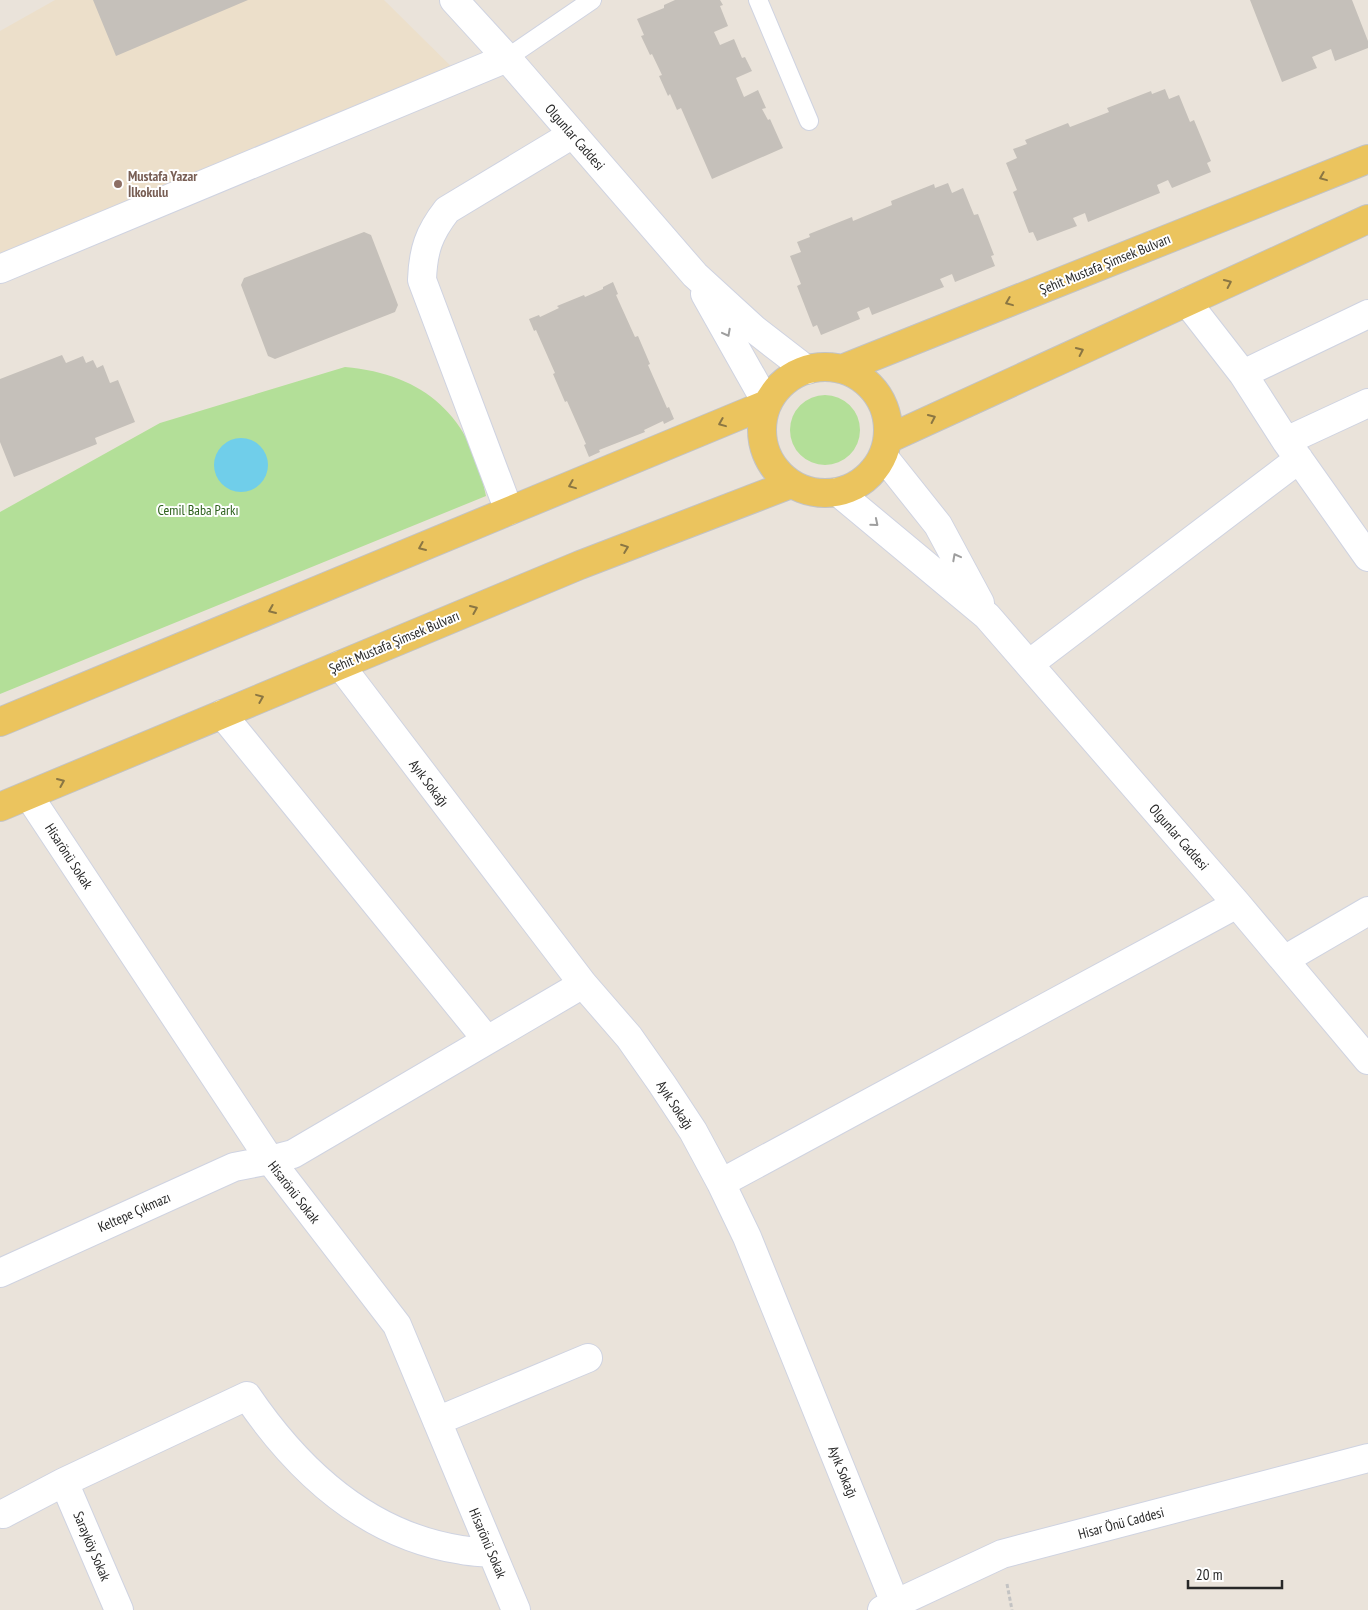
<svg xmlns="http://www.w3.org/2000/svg" width="1368" height="1610" font-family="'PT Sans Narrow',sans-serif">
	<style>
		.education { fill: #ecdfca }
		.green { fill: #b3df98 }
		.water { fill: #70ceea }
		.building { fill: #c5c0ba }
		.lines { fill: none; stroke-linecap: round; stroke-linejoin: round }
		.service-casing { stroke: #cfd3e1; stroke-width: 20 }
		.minor-casing { stroke: #cfd3e1; stroke-width: 30 }
		.secondary-casing { stroke: #cfd3e1; stroke-width: 30 }
		.primary-casing { stroke: #c3c3c3; stroke-width: 30 }
		.path { stroke: #c3c3c3; stroke-width: 3; stroke-dasharray: 4 2.5; stroke-linecap: butt }
		.service { stroke: #fff; stroke-width: 18 }
		.minor { stroke: #fff; stroke-width: 28 }
		.secondary { stroke: #fff; stroke-width: 28 }
		.primary { stroke: #ebc45e; stroke-width: 28 }
		.oneway { stroke: #8a7643 }
		.oneway2 { stroke: #9e9e9e }
		.education-dot { fill: #8d6e63; stroke: #fff; stroke-width: 2 }
		.labels { text-anchor: middle; dominant-baseline: central; stroke-width: 4; stroke-linejoin: round; paint-order: stroke }
		.street-label { font-size: 14px; fill: #282828; stroke: #fff }
		.education-label { font-size: 14px; font-weight: bold; fill: #785e54; stroke: #fff; text-anchor: start }
		.park-label { font-size: 14px; fill: #2d611c; stroke: #fff }
	</style>
	<rect width="100%" height="100%" fill="#eae3da"/>
	<path class="education" d="M55,0H384L473,88L0,281V31Z"/>
	<path class="green" d="M345,367C425,374 472,417 486,496L0,694V512L160,423Z
		M790 430a35 35 0 1 1 70 0a35 35 0 1 1-70 0Z"/>
	<path class="water" d="M214 465a27 27 0 1 1 54 0a27 27 0 1 1-54 0Z"/>
	<path class="building" d="M93,0H248L116,56Z
		M675,0H720L723,5L720,6L728,26L714,32L720,45L734,39L742,58L745,57L752,71L736,78L744,97L758,90L766,108L762,109L768,120L770,119L783,148L712,179L681,108L677,110L670,94L668,96L659,76L662,75L652,54L650,55L641,36L644,35L637,19L664,8V5Z
		M1250,0H1352L1368,41V48L1335,61L1331,49L1312,57L1317,68L1282,82Z
		M1165,89L1169,99L1179,95L1190,122L1194,120L1211,161L1207,163L1211,172L1172,188L1168,180L1157,185L1160,193L1088,222L1085,213L1073,218L1077,226L1037,241L1033,232L1029,233L1013,192L1017,190L1006,163L1017,158L1013,149L1027,144L1025,140L1068,123L1070,127L1109,112L1107,108L1151,91L1152,94Z
		M948,183L952,193L963,188L974,215L978,214L994,255L991,256L995,266L955,282L952,274L940,279L944,287L872,315L869,307L857,312L860,319L821,335L817,325L813,327L797,286L801,284L790,256L801,252L797,242L810,237L809,234L852,217L853,221L892,205L891,201L934,184L935,188Z
		M364,232L371,235L398,305L395,312L275,359L268,356L241,285L244,278Z
		M613,282L618,294L616,295L635,337L638,336L650,364L648,365L667,408L669,407L674,419L664,424L663,421L644,430L645,432L599,450L600,452L589,457L584,445L586,444L567,401L565,402L553,374L555,373L536,330L534,331L529,319L539,315L540,317L559,308L557,306L584,295L585,297L603,289V287Z
		M62,355L66,363L83,356L86,363L93,360L97,368L103,365L110,383L118,380L135,422L95,438L97,444L14,477L0,442V379Z"/>
	<g class="lines">
		<defs>
			<path id="service" d="M758,0L809,121
				M507,58L592,0"/>
			<path id="minor" d="M454,0L507,58L695,275L754,329L807,370
				M0,269L507,58
				M705,294L767,404
				M1187,302L1243,374L1286,441L1368,557
				M1243,374L1368,314
				M1286,441L1368,403
				M883,456L938,525L980,603
				M838,492L987,616L1237,904L1368,1060
				M509,511L422,280C423,250 429,233 447,210L573,134
				M1029,664L1299,459
				M340,665L583,984L629,1037L662,1084L693,1131L721,1183L747,1237L895,1603L896,1610
				M222,714L487,1040
				M29,796L270,1160L397,1325L516,1610
				M1284,960L1368,911
				M721,1183L1237,904
				M0,1273L234,1167L270,1160L293,1154L583,984
				M437,1421L588,1358
				M64,1482L119,1610
				M3,1514L64,1482L247,1396C298,1471 368,1536 462,1550C472,1552 482,1552 492,1553"/>
			<path id="secondary" d="M882,1610L1002,1554L1368,1458"/>
			<path id="primary" d="M762 430a63 63 0 1 1 126 0a63 63 0 1 1-126 0Z
				M842,369L1368,159
				M888,439L1368,219
				M0,722L767,404
				M0,807L580,565L791,484"/>
		</defs>
		<use href="#service" class="service-casing"/>
		<use href="#minor" class="minor-casing"/>
		<use href="#secondary" class="secondary-casing"/>
		<use href="#primary" class="primary-casing"/>
		<path class="path" d="M1007,1584L1012,1610"/>
		<use href="#service" class="service"/>
		<use href="#minor" class="minor"/>
		<use href="#secondary" class="secondary"/>
		<use href="#primary" class="primary"/>
	</g>
	<defs><path id="oneway-chevron" d="M-2-3.5L2.5 0L-2 3.5" fill="none" stroke-width="1.6" stroke-linecap="round" stroke-linejoin="round" transform="scale(1.25)"/></defs>
	<g class="oneway">
		<use href="#oneway-chevron" transform="translate(1323 177) rotate(158)"/>
		<use href="#oneway-chevron" transform="translate(1228 283) rotate(-25)"/>
		<use href="#oneway-chevron" transform="translate(1009 302) rotate(158)"/>
		<use href="#oneway-chevron" transform="translate(1080 351) rotate(-25)"/>
		<use href="#oneway-chevron" transform="translate(932 418) rotate(-25)"/>
		<use href="#oneway-chevron" transform="translate(722 423) rotate(158)"/>
		<use href="#oneway-chevron" transform="translate(572 485) rotate(158)"/>
		<use href="#oneway-chevron" transform="translate(422 547) rotate(157)"/>
		<use href="#oneway-chevron" transform="translate(625 548) rotate(-21)"/>
		<use href="#oneway-chevron" transform="translate(474 609) rotate(-23)"/>
		<use href="#oneway-chevron" transform="translate(272 610) rotate(157)"/>
		<use href="#oneway-chevron" transform="translate(260 698) rotate(-22)"/>
		<use href="#oneway-chevron" transform="translate(61 782) rotate(-23)"/>
	</g>
	<g class="oneway2">
		<use href="#oneway-chevron" transform="translate(727 333) rotate(62)"/>
		<use href="#oneway-chevron" transform="translate(875 523) rotate(40)"/>
		<use href="#oneway-chevron" transform="translate(956 557) rotate(-118)"/>
	</g>
	<circle class="education-dot" cx="118" cy="184" r="5"/>
	<g class="labels">
		<g class="street-label">
			<text transform="translate(575 137) rotate(49)">Olgunlar Caddesi</text>
			<text transform="translate(1105 264) rotate(-22)">Şehit Mustafa Şimsek Bulvarı</text>
			<text transform="translate(394 642) rotate(-23)">Şehit Mustafa Şimsek Bulvarı</text>
			<text transform="translate(429 783) rotate(53)">Ayık Sokağı</text>
			<text transform="translate(1179 837) rotate(49)">Olgunlar Caddesi</text>
			<text transform="translate(69 856) rotate(57)">Hisarönü Sokak</text>
			<text transform="translate(675 1105) rotate(57)">Ayık Sokağı</text>
			<text transform="translate(294 1192) rotate(52)">Hisarönü Sokak</text>
			<text transform="translate(134 1212) rotate(-24)">Keltepe Çıkmazı</text>
			<text transform="translate(843 1472) rotate(68)">Ayık Sokağı</text>
			<text transform="translate(1121 1523) rotate(-15)">Hisar Önü Caddesi</text>
			<text transform="translate(488 1543) rotate(67)">Hisarönü Sokak</text>
			<text transform="translate(92 1546) rotate(67)">Sarayköy Sokak</text>
		</g>
		<g class="education-label">
			<text x="128" y="176">Mustafa Yazar<tspan x="128" dy="16">İlkokulu</tspan></text>
		</g>
		<g class="park-label">
			<text x="198" y="510">Cemil Baba Parkı</text>
		</g>
	</g>
	<path d="M1188 1580v8h94v-8" fill="none" stroke="#282828" stroke-width="2.5"/>
	<text x="1196" y="1580" font-size="15" fill="#282828" stroke="#ffffff" stroke-width="4" paint-order="stroke">20 m</text>
</svg>
